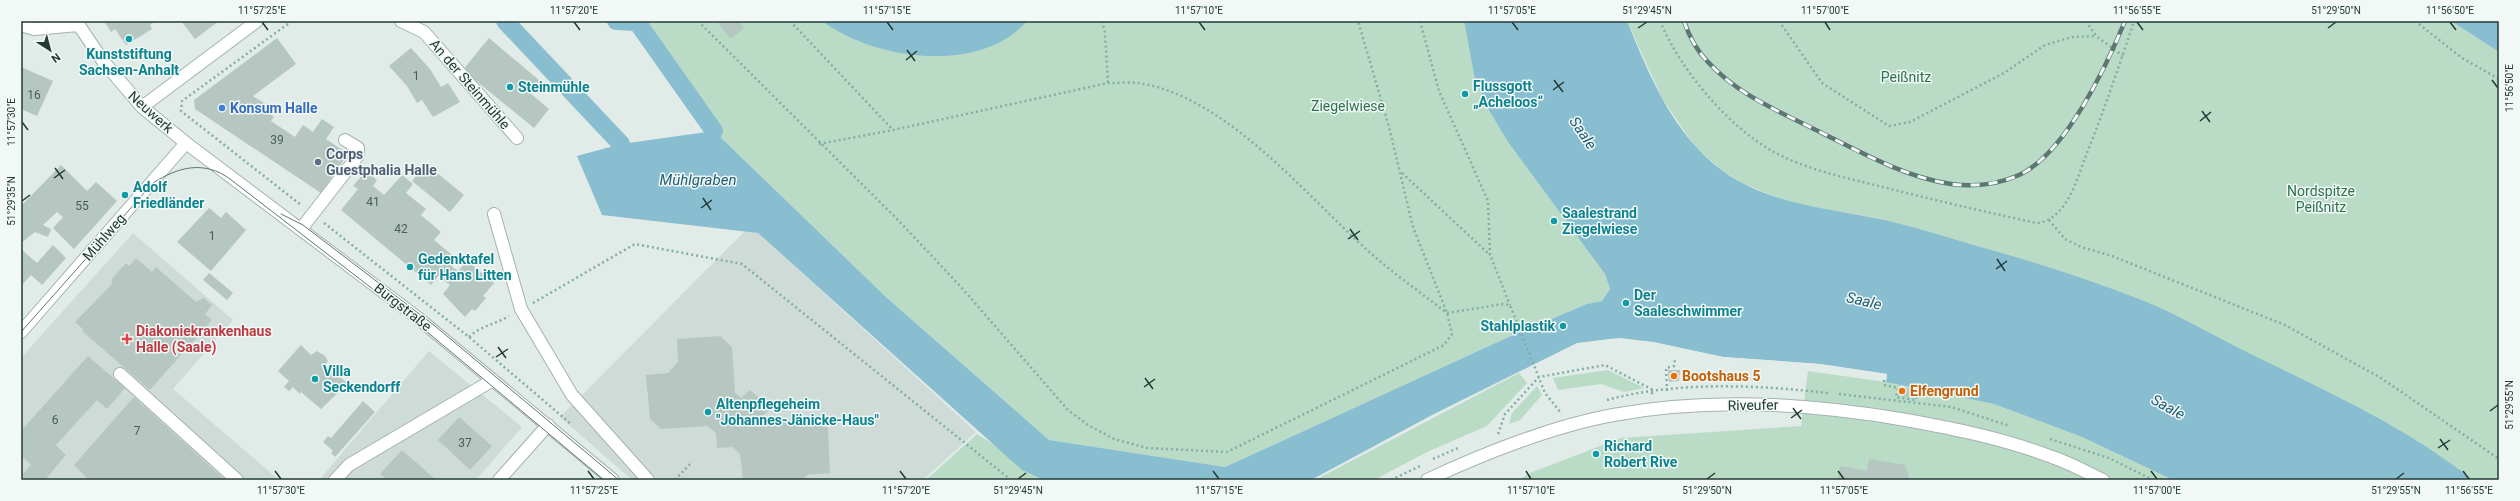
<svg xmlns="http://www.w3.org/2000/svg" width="2520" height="501" font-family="Roboto,sans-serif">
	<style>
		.built { fill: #cfdbd7 }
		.green { fill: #badcc7 }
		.water { fill: #89bdd0 }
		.pier { fill: #e1ebe8 }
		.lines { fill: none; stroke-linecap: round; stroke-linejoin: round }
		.canal { stroke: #89bdd0; stroke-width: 18 }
		.building { fill: #b6c6c1 }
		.minor-casing { stroke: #a4b3af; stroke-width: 14 }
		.path { stroke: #82aea5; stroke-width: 2.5; stroke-dasharray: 2 3; stroke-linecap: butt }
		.minor { stroke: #fff; stroke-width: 12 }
		.tram { stroke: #5c7773; stroke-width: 1 }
		.rail-casing { stroke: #5c7773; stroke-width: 4.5 }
		.rail { stroke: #f1f8f5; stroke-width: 3; stroke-dasharray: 9; stroke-linecap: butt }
		.ticks { fill: none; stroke: #223b37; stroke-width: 1.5 }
		.culture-dot { fill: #0f9aa8; stroke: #f1f8f5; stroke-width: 1.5 }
		.shop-dot { fill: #3f7fe0; stroke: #f1f8f5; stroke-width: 1.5 }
		.service-dot { fill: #5c6f8a; stroke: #f1f8f5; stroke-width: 1.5 }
		.health-dot { fill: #e0444e; stroke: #f1f8f5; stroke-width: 1.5 }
		.food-dot { fill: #e8710a; stroke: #f1f8f5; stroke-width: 1.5 }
		.labels { text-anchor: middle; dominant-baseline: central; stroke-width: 3; stroke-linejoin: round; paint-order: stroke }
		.number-label { font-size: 12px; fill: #475e5a }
		.culture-label { font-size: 14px; font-weight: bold; fill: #0d838f; stroke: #f1f8f5; text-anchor: start }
		.park-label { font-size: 14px; fill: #2d714f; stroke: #f1f8f5 }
		.street-label { font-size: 14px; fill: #223b37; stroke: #f1f8f5 }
		.shop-label { font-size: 14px; font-weight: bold; fill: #366cbe; stroke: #f1f8f5; text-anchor: start }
		.service-label { font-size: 14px; font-weight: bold; fill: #4e5e75; stroke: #f1f8f5; text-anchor: start }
		.health-label { font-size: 14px; font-weight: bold; fill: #be3a42; stroke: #f1f8f5; text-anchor: start }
		.food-label { font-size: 14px; font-weight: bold; fill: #c56008; stroke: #f1f8f5; text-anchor: start }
		.water-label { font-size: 15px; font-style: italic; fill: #1d5d76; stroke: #f1f8f5 }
		.neatline { fill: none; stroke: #223b37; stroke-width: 1.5 }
		.ticks-label { font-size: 10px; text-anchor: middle; fill: #223b37 }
	</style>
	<rect width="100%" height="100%" fill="#e1ebe8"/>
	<path class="built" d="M745,231L758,233L976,432L923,480H632L560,417Z
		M133,233L233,320L173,389L279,480H21V358Z
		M429,351L522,427L476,480H319Z"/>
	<path class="green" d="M616,21H1464L1475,80L1490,112L1508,142L1605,274L1610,289L1602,301L1587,304L1513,335L1225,467L1049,440L887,298L714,131L637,22Z
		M1627,21H2451L2499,52V480H2426L2045,267L1877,218L1790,203L1742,183L1722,170L1697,149L1689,138L1662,98Z
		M1608,370L1644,388L1624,392L1601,384L1558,390L1553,378Z
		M1808,371L1886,382L1994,404L2082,437L2173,480H1519L1530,473L1621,438L1801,426Z
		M1519,373L1527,383L1487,426L1427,452L1374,480H1315Z
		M1537,386L1542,395L1520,420L1509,424L1512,413Z
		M977,434L1049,480H926Z"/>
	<path class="water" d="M822,21H1027C980,75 874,60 822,21Z
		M1464,21H1627C1649,75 1674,136 1723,171C1769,204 1822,207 1875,218C1909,225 1943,236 1977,246C2031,261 2086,278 2139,299C2181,315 2224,342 2265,361C2339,397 2408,429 2473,480H2173L2082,437L1994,404L1886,382L1887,374L1820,364L1723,357L1653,342L1609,339L1577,343L1432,415L1311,480H1044L1022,470L758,233L602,215L577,156L621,144L714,131L887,298L1049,440L1225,467L1513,335L1587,304L1602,301L1610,289L1605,274L1508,142L1490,112L1475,80Z
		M2451,21H2499V52Z"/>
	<path class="pier" d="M1620,338L1653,342L1723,357L1820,364L1887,374L1886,382H1884L1885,376L1820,366L1722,359L1653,344L1609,341V339Z"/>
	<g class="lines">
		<path class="canal" d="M505,21L621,144
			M616,21L637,22L714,131"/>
	</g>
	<path class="building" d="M104,21H156L150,25L152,29L126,45L115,29L111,32Z
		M181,21H219L195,39Z
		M717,21H739L744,28L730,39Z
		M277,38L296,64L253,96L269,106L266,111L274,117L271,121L295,137L303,125L313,132L322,119L334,127L326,139L348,154L321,193L195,109L194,100Z
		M489,38L540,81L530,93L549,109L534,128L463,70Z
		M411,48L430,69L441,87L448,83L460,102L433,117L422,100L417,103L407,86L389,66Z
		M21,67L53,81L37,116L21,109Z
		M426,164L464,195L450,212L412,181Z
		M61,165L87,191L96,182L117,201L74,249L53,228L63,217L57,212L43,225L51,229L48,237L35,232L21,243V206Z
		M366,171L377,180L373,186L384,195L402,175L413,184L406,193L426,209L421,215L441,232L434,240L458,260L452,267L458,271L467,261L494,283L483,296L486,298L475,311L472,309L465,317L443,294L450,285L438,276L431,285L341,210L358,189L353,186Z
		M209,208L221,218L226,212L246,230L211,271L177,242Z
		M53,245L66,258L42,285L31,275L21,286V249L37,263Z
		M136,258L152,272L156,267L196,302L204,298L212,305L205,314L212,320L150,390L82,331L84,330L75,322L113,283L111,280L126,263L129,266Z
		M209,273L233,293L227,300L203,280Z
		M720,336L732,347L735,393L741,398L750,390L770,408L762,417L769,421L815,418L828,428L830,473L807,475L803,480H743L740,454L733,447L717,448L716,433L707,426L661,429L650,419L646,375L668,373L678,362L677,339Z
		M301,345L311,355L317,351L325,356L328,361L324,366L348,383L321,409L301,392L300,394L293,387L289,391L284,387L289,381L278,371Z
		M88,356L125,388L107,409L97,400L56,445L66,455L45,480H21V476L31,465L21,455V431Z
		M1668,370H1680L1679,381L1669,382Z
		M1901,388L1915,390L1914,398L1900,396Z
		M134,397L225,480H85L87,478L74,465Z
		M363,401L375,412L335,457L331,453L333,451L323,442L328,436L331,438Z
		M459,417L492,446L470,470L438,440Z
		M402,450L436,480H387L380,474Z
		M1869,459L1905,465L1910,480H1837L1840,466L1867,471Z"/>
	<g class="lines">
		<defs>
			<path id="minor" d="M76,21L103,61L142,107L186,143L418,318L613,480
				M401,21L424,32L517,138
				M21,25L34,29L78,25
				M142,107L257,21
				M494,214L521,309L572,395L648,480
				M301,229L357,157L358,148L345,140
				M21,332L186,143
				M120,374L237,480
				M335,480L349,465L493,380
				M499,480L548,425
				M1427,480C1482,454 1553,426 1613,415C1710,397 1809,403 1906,420C1956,429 2005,439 2052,457C2070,463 2086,472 2103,480"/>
		</defs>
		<use href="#minor" class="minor-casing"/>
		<path class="path" d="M292,21L182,101L181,111L301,205
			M698,21L899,221L961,287L1068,410L1088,425L1114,439L1147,448L1227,452L1444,345L1452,334L1447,313L1413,227L1389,127L1358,21
			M790,21L893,130
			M1102,21L1105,33L1108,83
			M1420,21L1439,91L1488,201L1490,255L1510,305
			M1660,21C1680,69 1727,126 1774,152C1807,170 1847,178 1883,187C1934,200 1985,212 2037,223C2048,222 2055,216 2062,208C2073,194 2079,174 2085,158C2103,113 2119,67 2134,21
			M1779,21L1822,83L1889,126L1910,122L2004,73L2045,45L2072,37L2096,36
			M2086,21L2096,36L2123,56
			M2415,21L2462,58L2499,79
			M819,144L893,130L1108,83C1118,83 1129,82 1138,83C1224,95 1304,193 1366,249C1391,272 1420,292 1447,313L1503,304L1510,305L1545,393L1561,413
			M1402,173L1490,255
			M2049,220L2065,239L2081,247L2112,256L2285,325L2381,378L2499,459
			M324,223L469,337L571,424
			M533,303L635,244L742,264L1011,480
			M469,337C482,325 494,325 509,316
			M1884,380V385L1898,388L1896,397L1916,400L1917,393L1932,395
			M1667,391L1666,368L1674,366L1675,360
			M1839,394L1951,407L2010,426
			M1607,400C1675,381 1759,385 1828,393
			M1498,434L1505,414L1539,377L1605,365L1653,390L1651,396
			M2050,439L2109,458L2153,480
			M1433,459L1460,447
			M675,480L690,464
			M1391,480L1420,466"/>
		<use href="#minor" class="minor"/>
		<path class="tram" d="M281,214L303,225L435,326L619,480
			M21,332L153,183C178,167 204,160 230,179L413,320L604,480"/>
		<defs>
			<path id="rail" d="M1684,21C1689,36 1697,51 1708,62C1739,96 1781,112 1820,132C1862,153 1905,177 1951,184C1974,187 1999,184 2019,175C2065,154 2106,67 2125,21"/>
		</defs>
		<use href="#rail" class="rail-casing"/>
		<use href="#rail" class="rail"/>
	</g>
	<path class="ticks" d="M262,22L268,30M574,22L580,30M887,22L893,30M1199,22L1205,30M1512,22L1518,30M1825,22L1830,30M2137,22L2143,30M2450,22L2456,30M1638,28L1647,22M2328,28L2336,22M907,50L915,61M906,60L917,51M1554,80L1563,92M2492,80L2498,88M1553,90L1564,82M2202,111L2210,122M2200,121L2211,112M22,122L28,130M55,168L63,179M54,178L65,170M703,198L711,210M22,201L30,195M701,208L712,200M1350,229L1358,240M1348,239L1360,231M1997,259L2005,271M1996,269L2007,261M498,347L506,358M496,357L508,349M1145,378L1153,389M1144,387L1155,379M1793,408L1801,419M2490,411L2498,405M1791,418L1802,410M2440,439L2448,450M2438,448L2450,440M275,471L281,479M588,471L594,479M900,471L906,479M1213,471L1219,479M1526,471L1531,479M1838,471L1844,479M2151,471L2157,479M2463,471L2469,479M1018,479L1026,473M1707,479L1715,473M2396,479L2404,473"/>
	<g class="culture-dot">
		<circle cx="129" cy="39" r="4"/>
		<circle cx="510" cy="87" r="4"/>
		<circle cx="1465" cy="94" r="4"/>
		<circle cx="125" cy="195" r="4"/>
		<circle cx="1554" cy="221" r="4"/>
		<circle cx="410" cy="267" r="4"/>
		<circle cx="1626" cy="303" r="4"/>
		<circle cx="1563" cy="326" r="4"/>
		<circle cx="315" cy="379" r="4"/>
		<circle cx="708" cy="412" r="4"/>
		<circle cx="1596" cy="454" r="4"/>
	</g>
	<circle class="shop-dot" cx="222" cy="108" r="4"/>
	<circle class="service-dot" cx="318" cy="162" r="4"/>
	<path class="health-dot" d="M125 333h4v4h4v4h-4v4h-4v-4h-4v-4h4z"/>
	<g class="food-dot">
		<circle cx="1674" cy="376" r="4"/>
		<circle cx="1902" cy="391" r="4"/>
	</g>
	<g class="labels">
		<g class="number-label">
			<text x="416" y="76">1</text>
			<text x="34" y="95">16</text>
			<text x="277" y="140">39</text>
			<text x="373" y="202">41</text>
			<text x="82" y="206">55</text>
			<text x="401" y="229">42</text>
			<text x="212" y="236">1</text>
			<text x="55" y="420">6</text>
			<text x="137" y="431">7</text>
			<text x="465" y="443">37</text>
		</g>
		<g class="culture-label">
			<text x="129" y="54" text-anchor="middle">Kunststiftung<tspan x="129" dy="16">Sachsen-Anhalt</tspan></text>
			<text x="1473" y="86">Flussgott<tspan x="1473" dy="16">„Acheloos“</tspan></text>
			<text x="518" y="87">Steinmühle</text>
			<text x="133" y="187">Adolf<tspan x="133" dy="16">Friedländer</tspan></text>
			<text x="1562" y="213">Saalestrand<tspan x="1562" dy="16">Ziegelwiese</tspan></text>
			<text x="418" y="259">Gedenktafel<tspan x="418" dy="16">für Hans Litten</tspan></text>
			<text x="1634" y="295">Der<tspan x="1634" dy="16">Saaleschwimmer</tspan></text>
			<text x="1555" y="326" text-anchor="end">Stahlplastik</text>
			<text x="323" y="371">Villa<tspan x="323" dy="16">Seckendorff</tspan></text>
			<text x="716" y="404">Altenpflegeheim<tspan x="716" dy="16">"Johannes-Jänicke-Haus"</tspan></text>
			<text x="1604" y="446">Richard<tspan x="1604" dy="16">Robert Rive</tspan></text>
		</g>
		<g class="park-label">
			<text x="1906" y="77">Peißnitz</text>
			<text x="1348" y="106">Ziegelwiese</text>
			<text x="2321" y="191">Nordspitze<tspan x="2321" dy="16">Peißnitz</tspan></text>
		</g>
		<g class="street-label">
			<text transform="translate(470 84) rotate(49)">An der Steinmühle</text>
			<text transform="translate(151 112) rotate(42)">Neuwerk</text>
			<text transform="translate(104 237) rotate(-49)">Mühlweg</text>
			<text transform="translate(403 307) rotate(38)">Burgstraße</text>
			<text transform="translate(1753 405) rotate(-1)">Riveufer</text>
		</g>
		<g class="shop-label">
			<text x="230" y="108">Konsum Halle</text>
		</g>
		<g class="service-label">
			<text x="326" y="154">Corps<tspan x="326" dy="16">Guestphalia Halle</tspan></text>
		</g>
		<g class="health-label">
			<text x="136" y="331">Diakoniekrankenhaus<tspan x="136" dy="16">Halle (Saale)</tspan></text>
		</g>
		<g class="food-label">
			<text x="1682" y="376">Bootshaus 5</text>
			<text x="1910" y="391">Elfengrund</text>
		</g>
		<g class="water-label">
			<text transform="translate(1583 133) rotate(56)">Saale</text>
			<text x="698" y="180">Mühlgraben</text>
			<text transform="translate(1864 301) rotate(13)">Saale</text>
			<text transform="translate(2168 407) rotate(29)">Saale</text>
		</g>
	</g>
	<rect width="2520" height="501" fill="none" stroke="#f1f8f5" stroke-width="44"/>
	<g transform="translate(50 50) rotate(144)" stroke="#f1f8f5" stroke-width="3" paint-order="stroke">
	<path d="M0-3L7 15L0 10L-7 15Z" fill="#223b37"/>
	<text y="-6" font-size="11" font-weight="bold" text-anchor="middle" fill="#223b37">N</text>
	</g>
	<rect x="22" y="22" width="2476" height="457" class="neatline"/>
	<g class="ticks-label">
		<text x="262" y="14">11°57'25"E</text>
		<text x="574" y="14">11°57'20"E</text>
		<text x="887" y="14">11°57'15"E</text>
		<text x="1199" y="14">11°57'10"E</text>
		<text x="1512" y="14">11°57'05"E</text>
		<text x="1647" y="14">51°29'45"N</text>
		<text x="1825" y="14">11°57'00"E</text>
		<text x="2137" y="14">11°56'55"E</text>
		<text x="2336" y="14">51°29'50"N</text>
		<text x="2450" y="14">11°56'50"E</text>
		<text transform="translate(2509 88) rotate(-90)" y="4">11°56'50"E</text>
		<text transform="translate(11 122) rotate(-90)" y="4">11°57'30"E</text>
		<text transform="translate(11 201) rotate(-90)" y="4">51°29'35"N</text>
		<text transform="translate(2509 405) rotate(-90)" y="4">51°29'55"N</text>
		<text x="281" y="494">11°57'30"E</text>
		<text x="594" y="494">11°57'25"E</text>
		<text x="906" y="494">11°57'20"E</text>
		<text x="1018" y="494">51°29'45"N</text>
		<text x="1219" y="494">11°57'15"E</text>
		<text x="1531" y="494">11°57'10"E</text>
		<text x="1707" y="494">51°29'50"N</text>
		<text x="1844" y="494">11°57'05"E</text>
		<text x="2157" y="494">11°57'00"E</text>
		<text x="2396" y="494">51°29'55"N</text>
		<text x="2469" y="494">11°56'55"E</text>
	</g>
</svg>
